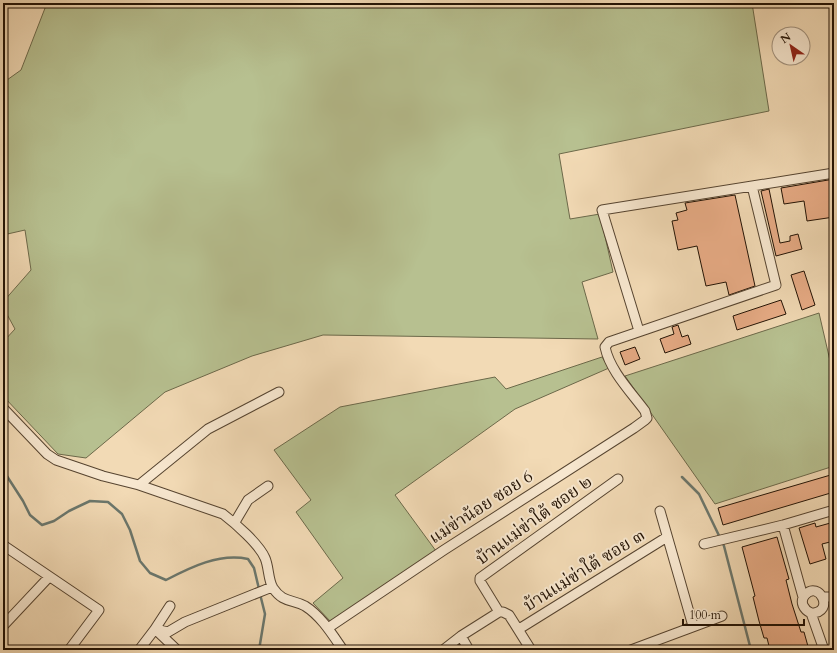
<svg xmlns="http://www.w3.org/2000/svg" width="837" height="653" font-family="Cardo,'Noto Serif Thai',serif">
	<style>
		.green { fill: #b7c090; stroke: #6c694a }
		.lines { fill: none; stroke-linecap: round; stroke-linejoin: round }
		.stream { stroke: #6b776d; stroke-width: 2.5 }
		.building { fill: #e8ac86; stroke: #221204 }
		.street-casing { stroke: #564430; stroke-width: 11 }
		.street { stroke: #f7e7cf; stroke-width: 9 }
		.labels { text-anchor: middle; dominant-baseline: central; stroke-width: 4; stroke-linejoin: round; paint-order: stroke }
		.street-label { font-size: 17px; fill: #221204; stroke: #f7e7cf }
	</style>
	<rect width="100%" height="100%" fill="#f2dab5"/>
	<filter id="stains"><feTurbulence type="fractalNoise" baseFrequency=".005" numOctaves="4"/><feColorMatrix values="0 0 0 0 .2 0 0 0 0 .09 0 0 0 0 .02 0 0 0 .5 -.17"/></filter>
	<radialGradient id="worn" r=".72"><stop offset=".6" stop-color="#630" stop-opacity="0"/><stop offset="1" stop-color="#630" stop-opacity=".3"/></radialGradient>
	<path class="green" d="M47,3H752L769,111L559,154L570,219L600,214L613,272L582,282L598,339L323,335L252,356L165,392L86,458L58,454L3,396V342L15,329L3,307V302L31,270L25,230L3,235V79L7,80L21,70Z
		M819,313L834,378V466L715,504L625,376Z
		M602,357L609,368L515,409L395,495L436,551L331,622L313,603L343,578L296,512L311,500L274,450L340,407L495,377L506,389Z"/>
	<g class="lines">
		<path class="stream" d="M3,470L23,501L30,515L42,525L54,521L69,511L90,501L108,502L122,514L130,530L140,561L150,573L166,580C191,567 219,553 248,559L254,568L259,589
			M682,477L699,494L724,546L751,650
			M259,650L265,614L260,594"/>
	</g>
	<path class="building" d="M834,179V217L807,221L804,201L784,204L781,188Z
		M769,189L780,243L790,241V236L798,234L802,249L776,256L761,191Z
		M735,195L755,286L729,295L726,282L706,286L697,246L678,250L672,221L678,220L676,213L687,210L685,203Z
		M804,271L815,305L802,310L791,275Z
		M781,300L786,314L737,330L733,316Z
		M678,325L682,337L688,335L691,344L665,353L660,339L674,334L672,327Z
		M635,347L640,359L625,365L620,352Z
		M834,474V492L723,525L718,508Z
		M834,522V541L822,544L826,559L810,564L799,528L815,523L816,527Z
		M777,537L789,579L786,580L792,604L801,632H804L809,650H770L767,638H764L759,621L753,597L755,596L742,547Z"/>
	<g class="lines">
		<defs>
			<path id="street" d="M639,331L602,210L834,173
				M3,408L47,454L56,460L103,476L139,485L223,514C236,524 259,544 265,558C269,567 268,580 273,588C283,603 292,599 305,606C321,616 332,634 343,650
				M139,485L208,429L279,392
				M660,511L693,626
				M235,522L248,500L268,486
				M783,525L803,597
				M704,544L783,525L834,510
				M3,545L99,610L69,650
				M823,597H834
				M170,606L155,629L177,650
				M499,612L480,581V578L618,479
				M811,613C836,613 819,579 805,595C799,602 804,610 811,613L824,650
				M3,626L49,577
				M328,628L444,550L634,428L645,420L647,418L645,411C631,392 610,371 605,347L609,342L776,285L752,186
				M519,629L667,537
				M461,636L469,650
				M139,650L155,629L168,632L185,622L272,587
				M443,650L461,636L499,612H503L509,615L531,650
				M631,650L722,616"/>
		</defs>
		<use href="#street" class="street-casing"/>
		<use href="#street" class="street"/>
	</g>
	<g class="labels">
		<g class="street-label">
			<text transform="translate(481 507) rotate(-33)">แม่ข่าน้อย ซอย 6</text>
			<text transform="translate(534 520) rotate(-36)">บ้านแม่ข่าใต้ ซอย ๒</text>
			<text transform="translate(584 570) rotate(-32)">บ้านแม่ข่าใต้ ซอย ๓</text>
		</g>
	</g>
	<rect width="837" height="653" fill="none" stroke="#f2dab5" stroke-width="16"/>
	<rect x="4" y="4" width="829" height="645" fill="none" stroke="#221204" stroke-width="2"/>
	<rect x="8" y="8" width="821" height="637" fill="none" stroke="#221204"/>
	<g transform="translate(791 46) rotate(326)"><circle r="19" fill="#f7e7cf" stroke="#a2927e"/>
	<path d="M0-3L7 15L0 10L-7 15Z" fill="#8f2418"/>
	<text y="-6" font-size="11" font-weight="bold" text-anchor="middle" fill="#221204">N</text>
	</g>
	<path d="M683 619v6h121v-6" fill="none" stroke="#221204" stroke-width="2"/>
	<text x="689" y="619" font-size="12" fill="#221204" stroke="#f7e7cf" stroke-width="3" paint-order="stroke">100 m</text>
	<rect width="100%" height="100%" filter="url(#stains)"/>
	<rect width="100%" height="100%" fill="url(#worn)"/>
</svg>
